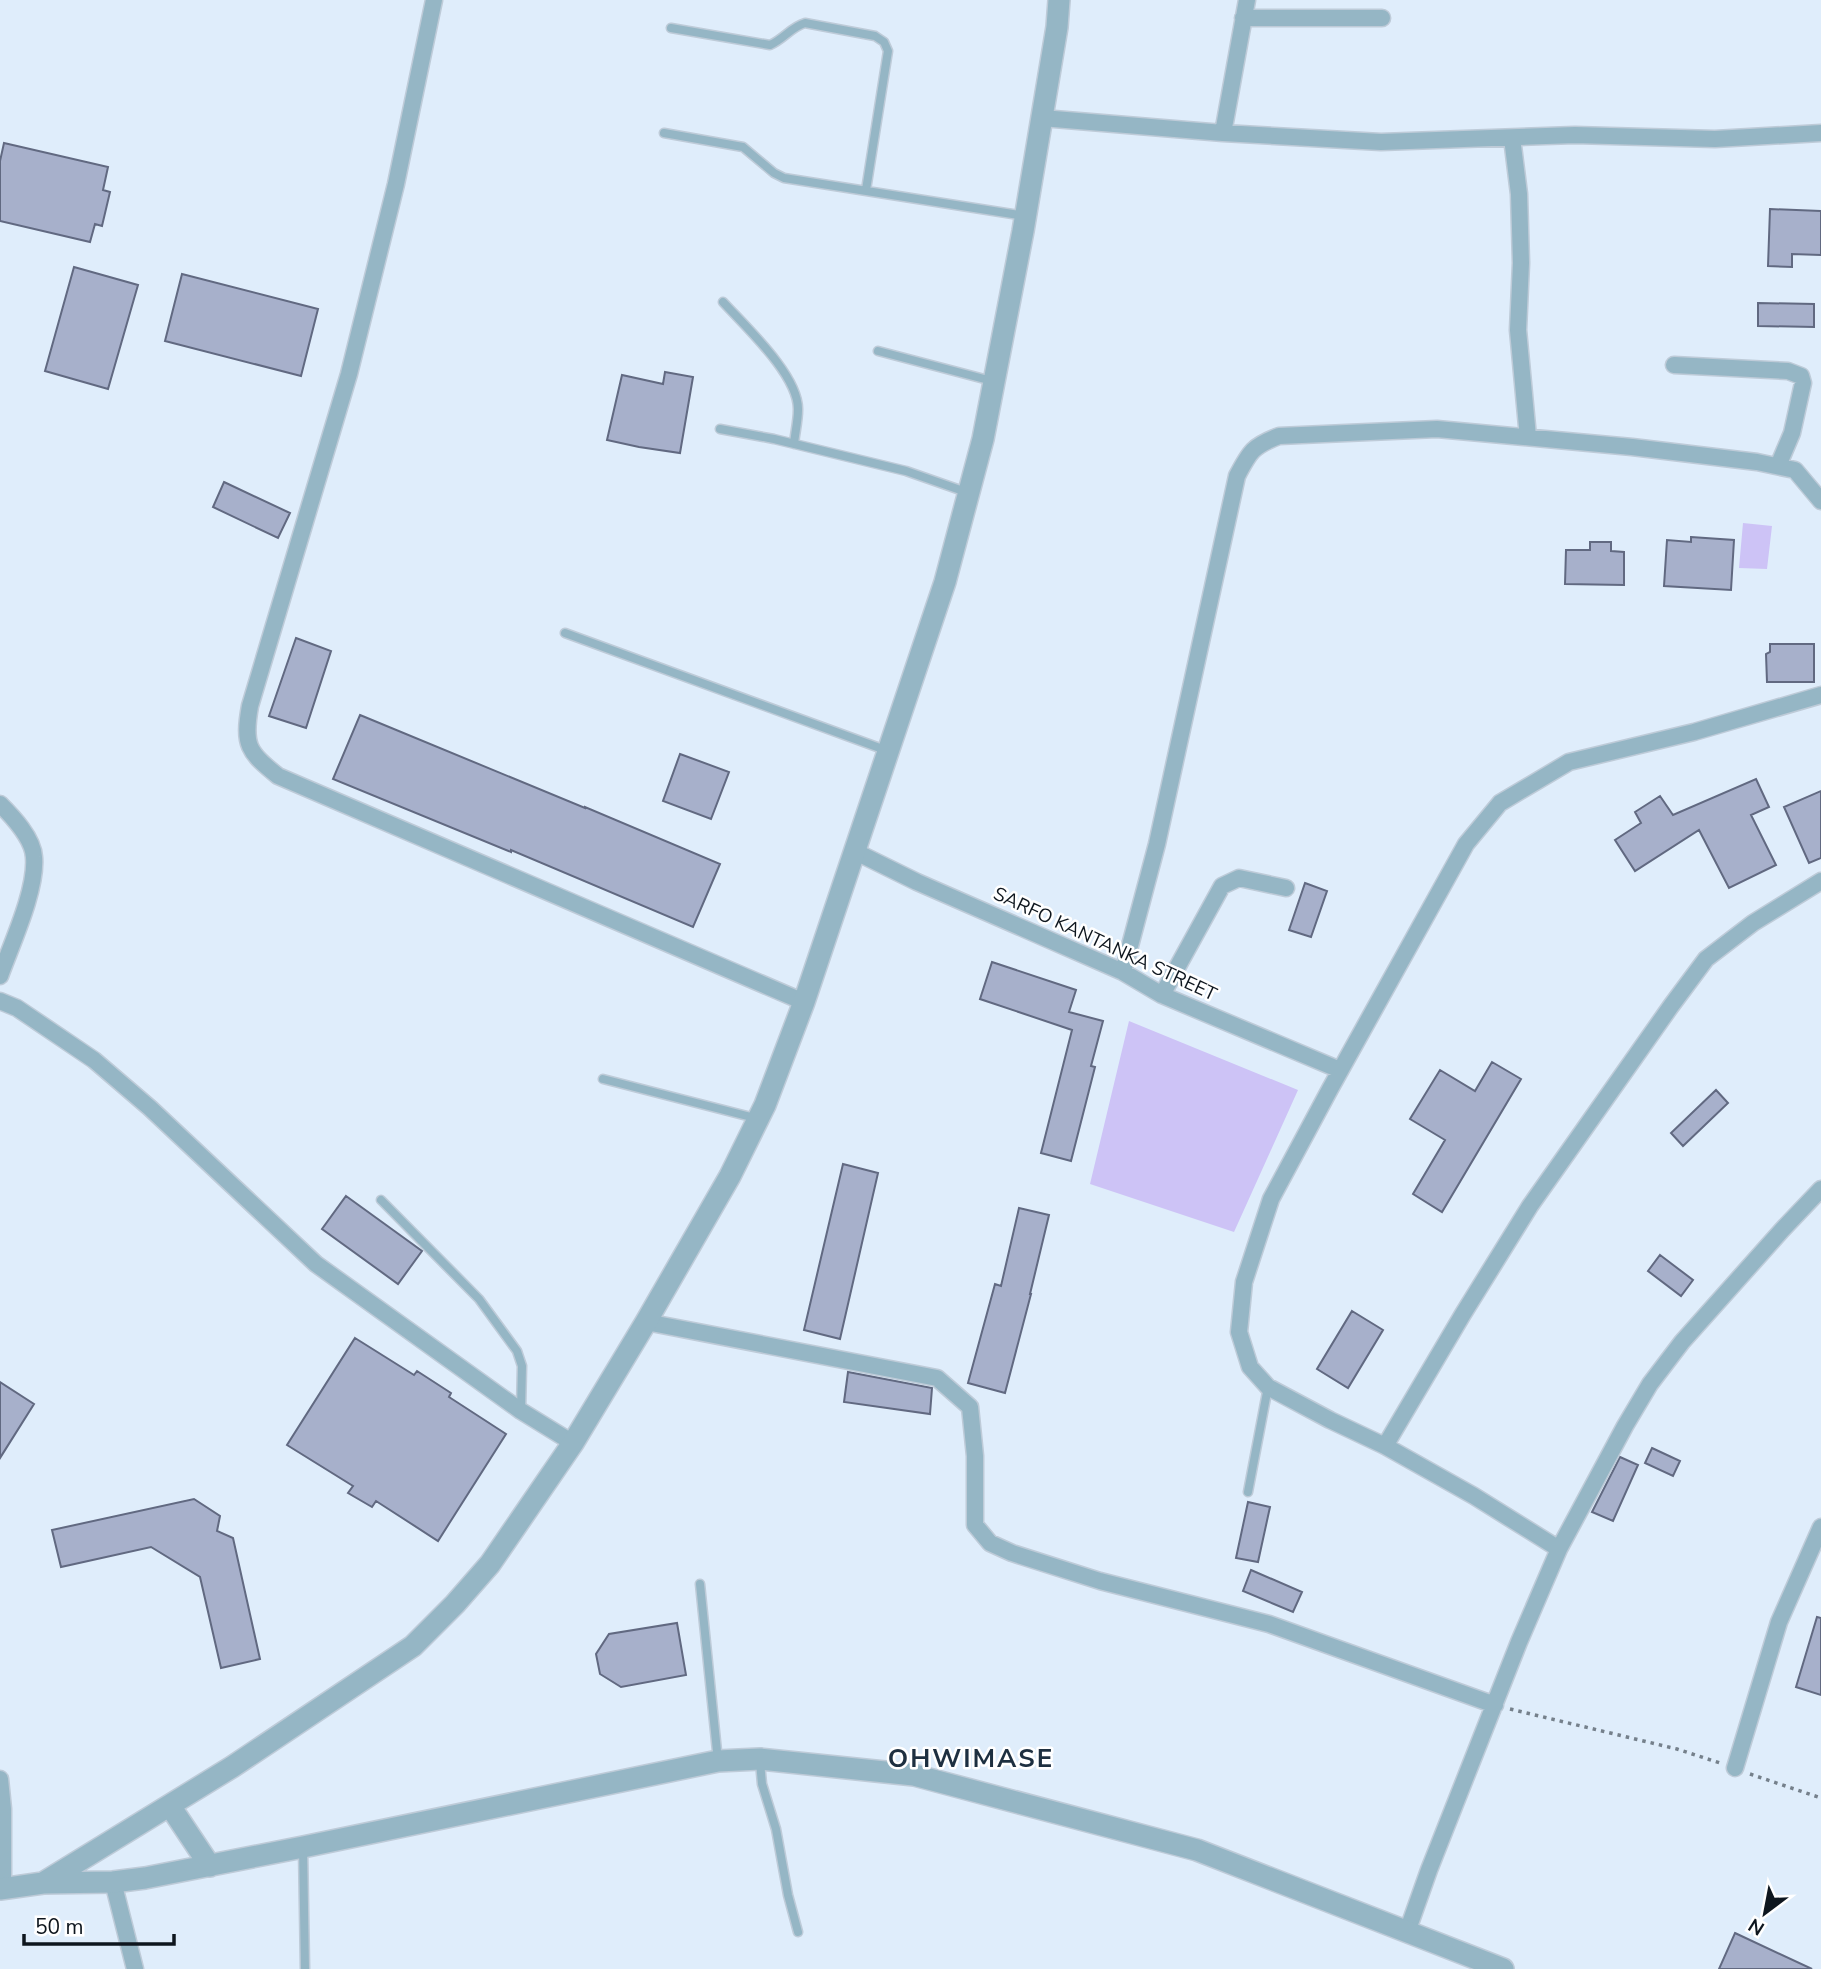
<svg xmlns="http://www.w3.org/2000/svg" width="1821" height="1969" font-family="'Nunito Sans',sans-serif">
	<style>
		.green { fill: #cdc3f6 }
		.building { fill: #a7b0cb; stroke: #616981; stroke-width: 2 }
		.lines { fill: none; stroke-linecap: round; stroke-linejoin: round }
		.service-casing { stroke: #becbd8; stroke-width: 11 }
		.minor-casing { stroke: #becbd8; stroke-width: 19 }
		.tertiary-casing { stroke: #becbd8; stroke-width: 24 }
		.path { stroke: #75808b; stroke-width: 3.5; stroke-dasharray: 3.5 5; stroke-linecap: butt }
		.service { stroke: #95b6c5; stroke-width: 8 }
		.minor { stroke: #95b6c5; stroke-width: 16 }
		.tertiary { stroke: #95b6c5; stroke-width: 21 }
		.labels { text-anchor: middle; dominant-baseline: central; stroke-width: 5; stroke-linejoin: round; paint-order: stroke }
		.street-label { font-size: 19px; fill: #0e161e; stroke: #fff }
		.district-label { font-size: 26px; font-weight: bold; letter-spacing: 2px; fill: #1d2f40; stroke: #fff }
	</style>
	<rect width="100%" height="100%" fill="#dfedfb"/>
	<path class="green" d="M1743,523L1772,526L1767,569L1739,568Z
		M1129,1021L1298,1090L1234,1232L1090,1184Z"/>
	<path class="building" d="M4,143L108,167L103,190L110,192L102,226L95,224L90,242L0,221V161Z
		M1770,209L1821,211V255L1792,254V267L1768,266Z
		M74,267L138,285L108,389L45,371Z
		M182,274L318,309L301,376L165,341Z
		M1758,303L1814,304V327L1758,326Z
		M665,372L693,377L680,453L639,447L607,440L622,375L663,384Z
		M224,482L290,513L278,538L213,507Z
		M1691,537L1734,540L1731,590L1664,586L1667,540L1691,542Z
		M1590,542H1611V551L1624,552V585L1565,584L1566,550H1590Z
		M296,638L331,651L306,728L269,716Z
		M1770,644H1814V682H1767L1766,654L1770,652Z
		M360,715L585,808V807L720,864L693,927L511,850V852L333,779Z
		M680,754L729,772L711,819L663,801Z
		M1756,779L1769,807L1751,815L1776,865L1729,888L1699,830L1635,871L1615,840L1641,823L1635,812L1660,796L1673,815Z
		M1821,791V858L1809,863L1784,807Z
		M1305,883L1327,891L1311,937L1289,930Z
		M992,962L1076,990L1069,1012L1103,1021L1091,1066L1095,1067L1071,1161L1041,1153L1072,1030L980,999Z
		M1492,1062L1521,1079L1442,1212L1413,1194L1445,1140L1410,1119L1440,1070L1475,1091Z
		M1716,1090L1728,1103L1683,1146L1671,1133Z
		M843,1164L878,1173L840,1339L804,1330Z
		M346,1196L422,1251L398,1284L322,1229Z
		M1019,1208L1049,1215L1030,1294H1031L1005,1393L968,1383L995,1284L1001,1286Z
		M1660,1255L1693,1280L1681,1296L1648,1271Z
		M1352,1311L1383,1330L1348,1388L1317,1369Z
		M355,1338L414,1375L417,1371L451,1393L449,1397L506,1434L438,1541L376,1501L372,1507L348,1493L353,1486L287,1445Z
		M848,1372L932,1388L930,1414L844,1402Z
		M0,1382L34,1404L0,1458Z
		M1652,1448L1680,1461L1673,1476L1645,1463Z
		M1620,1457L1638,1465L1613,1521L1592,1512Z
		M194,1499L220,1516L217,1531L233,1538L260,1659L221,1668L200,1577L151,1547L61,1567L52,1530Z
		M1248,1502L1270,1507L1258,1562L1236,1558Z
		M1251,1570L1302,1592L1293,1612L1243,1591Z
		M1817,1617L1821,1618V1695L1796,1687Z
		M677,1623L686,1675L621,1687L600,1674L596,1654L609,1634Z
		M1735,1933L1812,1969H1719Z"/>
	<g class="lines">
		<defs>
			<path id="service" d="M671,28L770,45C784,39 791,27 805,23L875,36L884,42L888,51L866,190
				M664,133L743,147L774,173L784,178L1025,216
				M723,302C746,327 799,376 798,410C798,421 795,433 794,444
				M878,351L992,381
				M720,429L774,439L906,471L966,492
				M565,633L888,751
				M603,1079L755,1118
				M381,1200L479,1299L517,1351L522,1366L521,1411
				M1248,1492L1268,1387
				M700,1584L718,1761
				M760,1762L762,1784L776,1829L788,1895L798,1932
				M303,1847L305,1969"/>
			<path id="minor" d="M434,0L396,184L349,374L250,706C243,745 248,752 278,776L804,1002
				M1243,18H1382
				M1042,118L1223,133L1381,142L1575,135L1715,139L1821,133
				M1223,133L1247,0
				M1512,138L1519,194L1521,263L1518,330L1528,437
				M1674,365L1788,371L1801,376L1803,383L1792,433L1778,466
				M0,804C13,817 33,838 34,857C37,890 11,945 0,976
				M854,851L917,882L1123,972L1162,995L1340,1070
				M1123,972L1157,844L1237,476C1250,451 1253,446 1279,436L1437,429L1632,447L1757,462L1795,470L1821,501
				M1162,995L1222,886L1239,878L1286,888
				M0,1001L17,1008L94,1060L150,1108L316,1264L521,1411L573,1443
				M646,1322L937,1378L970,1407L975,1456V1525L990,1543L1012,1553L1100,1581L1269,1624L1495,1705
				M1385,1446L1463,1314L1530,1206L1671,1006L1706,959L1753,923L1821,881
				M1559,1549L1474,1496L1385,1446L1330,1420L1268,1387L1250,1367L1239,1332L1244,1282L1271,1199L1330,1089L1466,844L1500,803L1569,762L1694,732L1821,695
				M1735,1768L1779,1622L1821,1527
				M0,1779L3,1809V1889
				M113,1882L135,1969
				M1407,1932L1429,1870L1519,1642L1559,1549L1625,1426L1650,1384L1682,1342L1782,1230L1821,1189"/>
			<path id="tertiary" d="M170,1806L210,1866
				M43,1883L232,1767L413,1646L455,1604L490,1564L573,1443L646,1322L730,1176L765,1105L804,1002L945,582L983,439L1023,231L1057,27L1059,0
				M0,1889L43,1883L113,1882L145,1878L303,1847L718,1761L760,1759L914,1775L1197,1850L1503,1969"/>
		</defs>
		<use href="#service" class="service-casing"/>
		<use href="#minor" class="minor-casing"/>
		<use href="#tertiary" class="tertiary-casing"/>
		<path class="path" d="M1510,1709L1677,1749L1720,1763
			M1750,1774L1821,1798"/>
		<use href="#service" class="service"/>
		<use href="#minor" class="minor"/>
		<use href="#tertiary" class="tertiary"/>
	</g>
	<g class="labels">
		<g class="street-label">
			<text transform="translate(1105 944) rotate(25)">SARFO KANTANKA STREET</text>
		</g>
		<g class="district-label">
			<text x="971" y="1758">OHWIMASE</text>
		</g>
	</g>
	<g transform="translate(1765 1913) rotate(212)" stroke="#ffffff" stroke-width="5" paint-order="stroke">
	<path d="M0-5L12 26L0 18L-12 26Z" fill="#0e161e"/>
	<text y="-10" font-size="19" font-weight="bold" text-anchor="middle" fill="#0e161e">N</text>
	</g>
	<path d="M24 1934v10h150v-10" fill="none" stroke="#0e161e" stroke-width="3.5"/>
	<text x="35" y="1934" font-size="21" fill="#0e161e" stroke="#ffffff" stroke-width="5" paint-order="stroke">50 m</text>
</svg>
